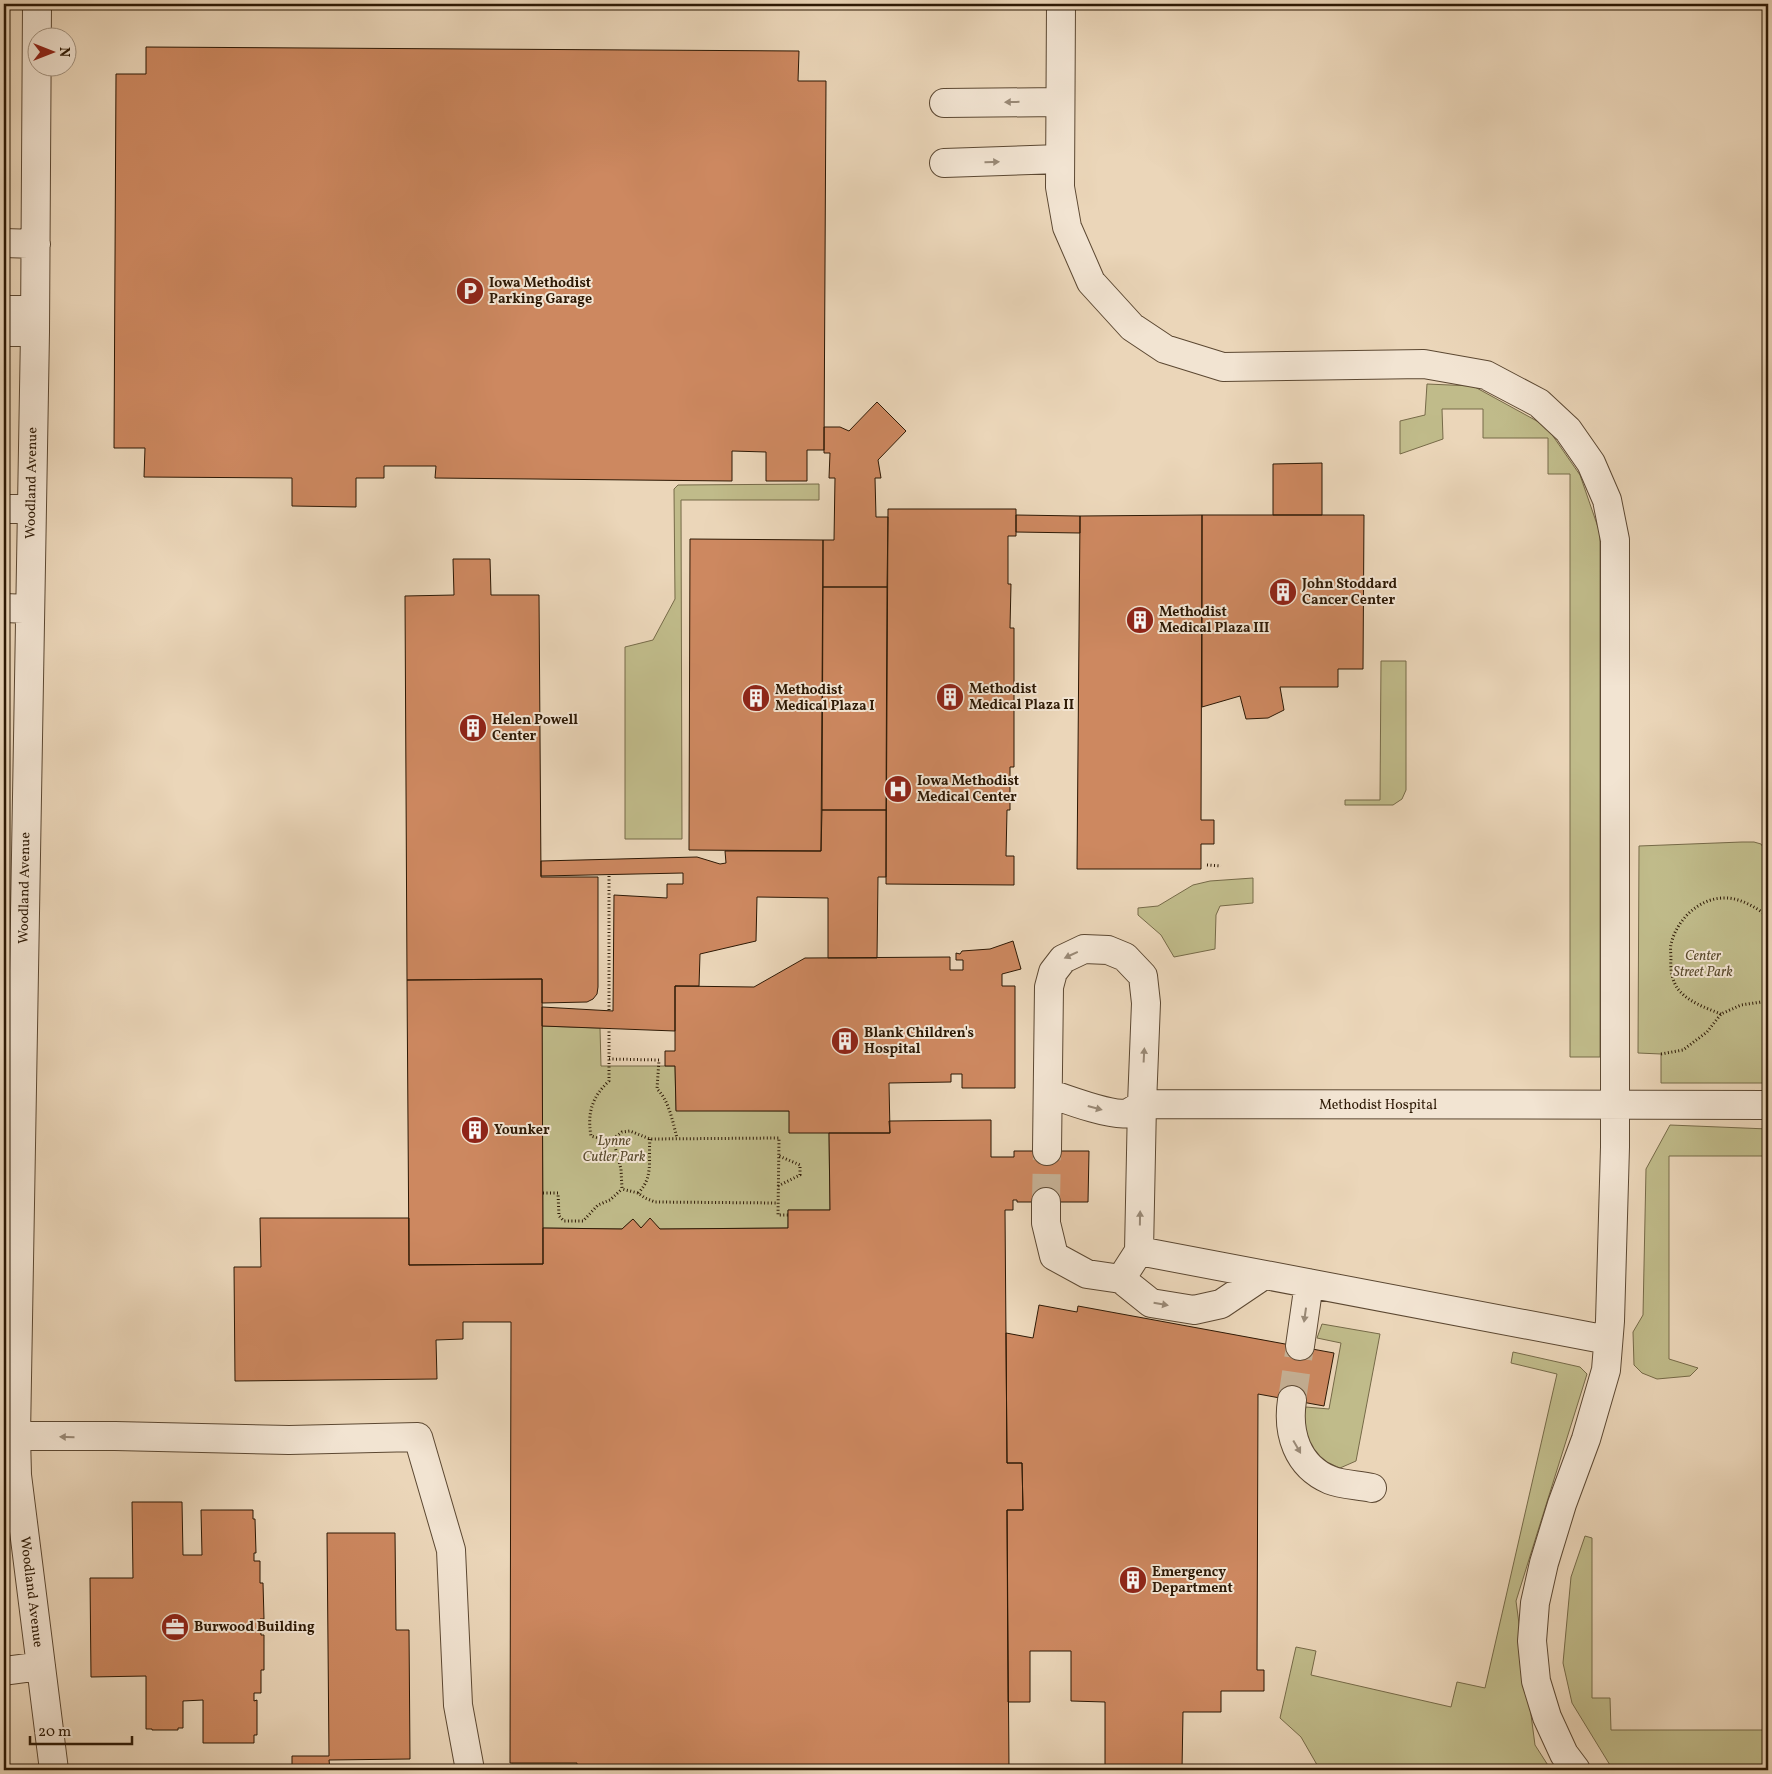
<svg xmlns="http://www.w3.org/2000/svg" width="1772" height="1774" font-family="Vollkorn,serif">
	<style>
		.green { fill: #c0bb8a; stroke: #766a48 }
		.building { fill: #cd8860; stroke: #2d1905 }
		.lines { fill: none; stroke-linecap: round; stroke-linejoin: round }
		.minor-tunnel { stroke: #c5b095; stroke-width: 28; stroke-dasharray: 28 14; stroke-linecap: butt }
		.minor-casing { stroke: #5c4832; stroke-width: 30 }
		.path { stroke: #2d1905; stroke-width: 3; stroke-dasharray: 1 2.5; stroke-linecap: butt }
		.minor { stroke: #f2e4d2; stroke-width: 28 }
		.oneway { fill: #998976 }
		.labels { text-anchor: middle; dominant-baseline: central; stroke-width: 4; stroke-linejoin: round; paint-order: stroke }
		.poi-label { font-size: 14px; font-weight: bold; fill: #2d1905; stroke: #f2e4d2; text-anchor: start }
		.street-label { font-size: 14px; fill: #2d1905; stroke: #f2e4d2 }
		.park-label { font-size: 14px; font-style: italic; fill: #594a2d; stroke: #f2e4d2 }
	</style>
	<rect width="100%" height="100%" fill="#ebd6b9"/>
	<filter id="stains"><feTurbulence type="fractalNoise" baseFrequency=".004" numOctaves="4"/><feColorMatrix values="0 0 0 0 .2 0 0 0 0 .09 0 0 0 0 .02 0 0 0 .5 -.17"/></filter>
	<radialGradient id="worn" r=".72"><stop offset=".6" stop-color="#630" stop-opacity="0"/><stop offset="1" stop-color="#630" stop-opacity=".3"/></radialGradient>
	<path class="green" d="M1427,384L1473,386L1546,426L1580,475L1600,533V1057H1570V474H1548V438H1483V409H1442L1443,439L1400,454V421L1425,415Z
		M819,484V500H681L682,839H625V647L653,640L675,599L674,489L678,485Z
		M1381,661H1406V790L1402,799L1393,805H1345V800H1380Z
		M1742,842H1754L1761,844L1764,849L1763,874H1768V1083H1661V1054L1638,1053L1639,846Z
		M1253,878V903L1220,906L1216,915L1215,949L1174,957L1161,935L1138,915V908L1158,906L1193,885L1210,881Z
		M542,1026L600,1028L601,1066H675L676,1110L789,1111L829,1133L830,1210H788V1228L660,1229L650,1219L641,1228L633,1219L622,1229L543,1228Z
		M1670,1125L1768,1129V1156H1669V1359L1698,1368L1690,1376L1657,1379L1642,1373L1634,1365L1633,1332L1643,1315L1646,1169Z
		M1322,1324L1380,1334L1356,1461L1340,1468L1318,1458L1301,1428L1306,1407L1329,1409L1341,1343L1317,1338Z
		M1513,1352L1580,1367L1587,1374L1516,1601L1535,1745L1551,1770H1320L1301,1737L1280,1718L1296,1647L1316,1651L1311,1675L1451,1707L1457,1682L1485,1688L1557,1374L1511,1363Z
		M1585,1536L1592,1538V1698H1610L1611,1730H1768V1770H1613L1572,1703L1563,1663L1571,1577Z
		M512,1763H577V1770H512Z"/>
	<path class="building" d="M146,47L799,51L798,81H826L824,450H807V481H766V452L732,451V481L435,478L436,466H384V478H356V507L292,506V478L144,477L145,448H114L116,74H146Z
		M877,402L906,431L878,460L881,478H875L876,517H888L887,587H823V540H834L835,478H829L830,453H824V427H840L849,431Z
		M1322,463V515H1273V464Z
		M888,509H1016V536H1008V584H1011L1010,628H1014V767H1010V810H1007L1006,856H1014V885L886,884Z
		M1016,515L1080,516V533L1016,532Z
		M1202,515L1201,820H1214V844H1201V869H1077L1080,516Z
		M1202,515H1364L1363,669H1338V687H1280L1284,710L1268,718L1246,719L1240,696L1202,707Z
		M690,539L823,540L821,851L689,850Z
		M453,559H490L491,595H539L541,877H598V987L597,994L593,999L587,1002L542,1003V979L407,980L405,596L454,595Z
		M823,587H887L886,810H822Z
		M822,810H886V877H878L877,958H828V898L757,897L756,941L700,954L699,986H675V1031L542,1026V1007L613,1011L614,895L667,898V884H683V873L541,876V861L697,857L720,864L726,863L725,851H821Z
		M1013,941L1021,969L1002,974V986H1015V1088H962V1074H951V1082L889,1083L890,1133H789V1111H676L675,1066H665V1051H675V986L754,987L805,958L950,957V970H963V960H956V953L960,954L962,951L990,949Z
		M542,979L543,1264L409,1265L407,980Z
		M991,1120V1157H1014V1151H1089L1088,1202H1017V1200H1013V1210H1005L1007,1463H1022L1023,1510H1007L1009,1770H577V1763H510L511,1322H463V1339L436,1340L437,1379L235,1381L234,1267H261L260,1218H409V1265L543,1264V1228L622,1229L633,1219L641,1228L650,1218L660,1229L788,1228V1210H830L829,1133H890L889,1121Z
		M1039,1305L1077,1312L1078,1306L1334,1353L1324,1406L1258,1394L1257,1670H1264V1691H1221V1712H1183L1182,1770H1105V1702L1071,1701V1651H1030V1702H1008L1007,1510H1023L1022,1463H1007L1006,1333L1033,1338Z
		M132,1502H182L183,1555H202L201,1510H253V1519H255L256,1553H254V1561H260V1583H263L264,1619H260L261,1635H264V1670H261V1693H254V1701L257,1700V1735H254V1743H203V1700L183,1701V1728H178V1730H152V1729H146V1676L91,1677L90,1578H133Z
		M327,1533H395L396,1630H409L410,1759L329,1760L330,1770H292V1756H329Z"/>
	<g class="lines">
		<path class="minor-tunnel" d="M1046,1202L1047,1151
			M1292,1400L1300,1346"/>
		<defs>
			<path id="minor" d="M37,4L35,332L16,1436L17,1475L54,1770
				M1061,4L1060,187L1067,227L1091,282L1132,327L1165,349L1223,367L1424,364L1486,375L1539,403L1568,430L1591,463L1607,500L1615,540V1147L1610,1321L1606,1370L1586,1439L1562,1504L1544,1563L1535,1603L1532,1641L1536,1681L1547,1717L1564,1754L1576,1770
				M944,103L1060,102
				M944,163L1060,159
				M4,243L36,244
				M4,310H35
				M4,332H35
				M4,509H32
				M4,608L30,609
				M1048,1093C1065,1099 1113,1117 1128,1113C1133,1111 1138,1107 1142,1104L1768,1105
				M1047,1151L1049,987L1053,972L1063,959L1084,949L1108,950L1125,957L1143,976L1146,1003L1142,1104L1139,1251L1121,1279
				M1046,1202V1223L1054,1256L1087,1274L1121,1279L1151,1303L1194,1310L1221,1304L1264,1275
				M1139,1251L1608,1340
				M1300,1346L1309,1283
				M1292,1400C1287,1433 1297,1466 1330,1480C1342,1485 1359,1485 1372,1488
				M4,1434L16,1436H115L289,1440L418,1437L451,1550L458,1705L470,1770
				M4,1671L41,1666"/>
		</defs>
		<use href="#minor" class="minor-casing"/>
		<path class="path" d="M1207,865L1221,866
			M609,1010V874
			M1721,1014C1706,1008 1688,1002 1678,989C1672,981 1670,968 1671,959C1671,954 1670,949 1671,944C1677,919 1700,897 1726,898C1741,898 1756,908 1768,916
			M609,1028V1081C592,1097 587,1113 591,1136L602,1139H613L622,1132L630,1131L650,1139L779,1138L778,1215H788
			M1661,1054L1683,1050L1707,1032L1721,1014L1741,1005L1768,1001
			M609,1059L659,1060L657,1089C669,1100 673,1123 677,1138
			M613,1139L621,1169L622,1189L638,1193
			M650,1139C648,1158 654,1178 638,1193L645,1198L655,1202L778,1203
			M778,1186L800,1175V1165L779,1156
			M543,1193H558L559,1216L564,1221H583L598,1205L610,1200L622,1189"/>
		<use href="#minor" class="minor"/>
	</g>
	<defs><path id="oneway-solid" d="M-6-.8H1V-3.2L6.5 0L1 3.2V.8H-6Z" transform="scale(1.25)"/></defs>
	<g class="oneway">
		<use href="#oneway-solid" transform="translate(1012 102) rotate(179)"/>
		<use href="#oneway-solid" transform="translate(992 162) rotate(-2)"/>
		<use href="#oneway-solid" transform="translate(1071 955) rotate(155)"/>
		<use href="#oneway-solid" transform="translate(1144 1055) rotate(-87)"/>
		<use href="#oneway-solid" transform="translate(1095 1108) rotate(15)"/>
		<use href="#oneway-solid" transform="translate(1140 1218) rotate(-89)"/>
		<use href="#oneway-solid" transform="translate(1161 1304) rotate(10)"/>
		<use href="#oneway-solid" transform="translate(1305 1315) rotate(98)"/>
		<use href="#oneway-solid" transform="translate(67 1437) rotate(-179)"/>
		<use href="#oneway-solid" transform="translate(1297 1447) rotate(60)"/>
	</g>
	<defs>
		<symbol id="parking-disc" viewBox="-11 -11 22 22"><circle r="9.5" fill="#8f2418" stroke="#f2e4d2"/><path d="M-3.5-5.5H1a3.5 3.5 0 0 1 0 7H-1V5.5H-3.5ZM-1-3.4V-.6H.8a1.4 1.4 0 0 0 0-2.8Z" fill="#fff"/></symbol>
		<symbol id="building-disc" viewBox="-11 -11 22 22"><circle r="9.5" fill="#8f2418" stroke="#f2e4d2"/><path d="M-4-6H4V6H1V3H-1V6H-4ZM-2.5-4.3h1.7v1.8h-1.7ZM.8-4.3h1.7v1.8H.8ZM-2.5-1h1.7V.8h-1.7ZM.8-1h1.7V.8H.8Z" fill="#fff"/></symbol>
		<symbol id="hospital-disc" viewBox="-11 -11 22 22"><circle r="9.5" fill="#8f2418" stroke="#f2e4d2"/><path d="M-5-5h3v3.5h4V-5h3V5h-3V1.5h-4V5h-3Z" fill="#fff"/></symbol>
		<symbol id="office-disc" viewBox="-11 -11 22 22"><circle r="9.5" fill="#8f2418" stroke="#f2e4d2"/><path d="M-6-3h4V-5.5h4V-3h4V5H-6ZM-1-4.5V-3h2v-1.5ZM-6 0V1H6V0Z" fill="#fff"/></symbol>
	</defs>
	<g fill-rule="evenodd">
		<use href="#parking-disc" x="454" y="275" width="32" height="32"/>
		<use href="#building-disc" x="1267" y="576" width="32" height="32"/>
		<use href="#building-disc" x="1124" y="604" width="32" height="32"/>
		<use href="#building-disc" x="934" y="681" width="32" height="32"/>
		<use href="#building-disc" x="740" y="682" width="32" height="32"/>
		<use href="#building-disc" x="457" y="712" width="32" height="32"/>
		<use href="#hospital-disc" x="882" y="773" width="32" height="32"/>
		<use href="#building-disc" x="829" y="1025" width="32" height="32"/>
		<use href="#building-disc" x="459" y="1114" width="32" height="32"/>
		<use href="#building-disc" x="1117" y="1564" width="32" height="32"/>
		<use href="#office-disc" x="159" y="1611" width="32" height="32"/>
	</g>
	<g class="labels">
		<g class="poi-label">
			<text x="489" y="283">Iowa Methodist<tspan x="489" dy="16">Parking Garage</tspan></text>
			<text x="1302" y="584">John Stoddard<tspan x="1302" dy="16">Cancer Center</tspan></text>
			<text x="1159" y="612">Methodist<tspan x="1159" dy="16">Medical Plaza III</tspan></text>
			<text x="969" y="689">Methodist<tspan x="969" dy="16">Medical Plaza II</tspan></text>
			<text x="775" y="690">Methodist<tspan x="775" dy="16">Medical Plaza I</tspan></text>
			<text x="492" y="720">Helen Powell<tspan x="492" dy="16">Center</tspan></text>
			<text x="917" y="781">Iowa Methodist<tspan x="917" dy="16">Medical Center</tspan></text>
			<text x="864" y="1033">Blank Children's<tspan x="864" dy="16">Hospital</tspan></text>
			<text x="494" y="1130">Younker</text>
			<text x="1152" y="1572">Emergency<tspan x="1152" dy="16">Department</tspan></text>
			<text x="194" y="1627">Burwood Building</text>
		</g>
		<g class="street-label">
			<text transform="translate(32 483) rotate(-89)">Woodland Avenue</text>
			<text transform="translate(25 888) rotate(-89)">Woodland Avenue</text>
			<text x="1378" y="1105">Methodist Hospital</text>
			<text transform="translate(31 1592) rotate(83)">Woodland Avenue</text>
		</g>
		<g class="park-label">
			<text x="1703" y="956">Center<tspan x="1703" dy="16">Street Park</tspan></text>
			<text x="614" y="1141">Lynne<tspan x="614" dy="16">Cutler Park</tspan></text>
		</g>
	</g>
	<rect width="1772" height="1774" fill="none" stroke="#ebd6b9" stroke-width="20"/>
	<rect x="5" y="5" width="1762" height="1764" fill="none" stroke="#2d1905" stroke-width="2.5"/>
	<rect x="10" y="10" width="1752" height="1754" fill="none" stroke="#2d1905"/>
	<g transform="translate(52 52) rotate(90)"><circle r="24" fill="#f2e4d2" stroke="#a39380"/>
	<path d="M0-4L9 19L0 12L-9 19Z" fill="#8f2418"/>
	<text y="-8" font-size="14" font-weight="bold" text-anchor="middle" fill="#2d1905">N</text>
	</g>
	<path d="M30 1736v8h102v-8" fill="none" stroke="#2d1905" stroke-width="2.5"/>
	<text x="38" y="1736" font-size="15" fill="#2d1905" stroke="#f2e4d2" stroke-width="4" paint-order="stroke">20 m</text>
	<rect width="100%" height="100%" filter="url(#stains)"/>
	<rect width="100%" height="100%" fill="url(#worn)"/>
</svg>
